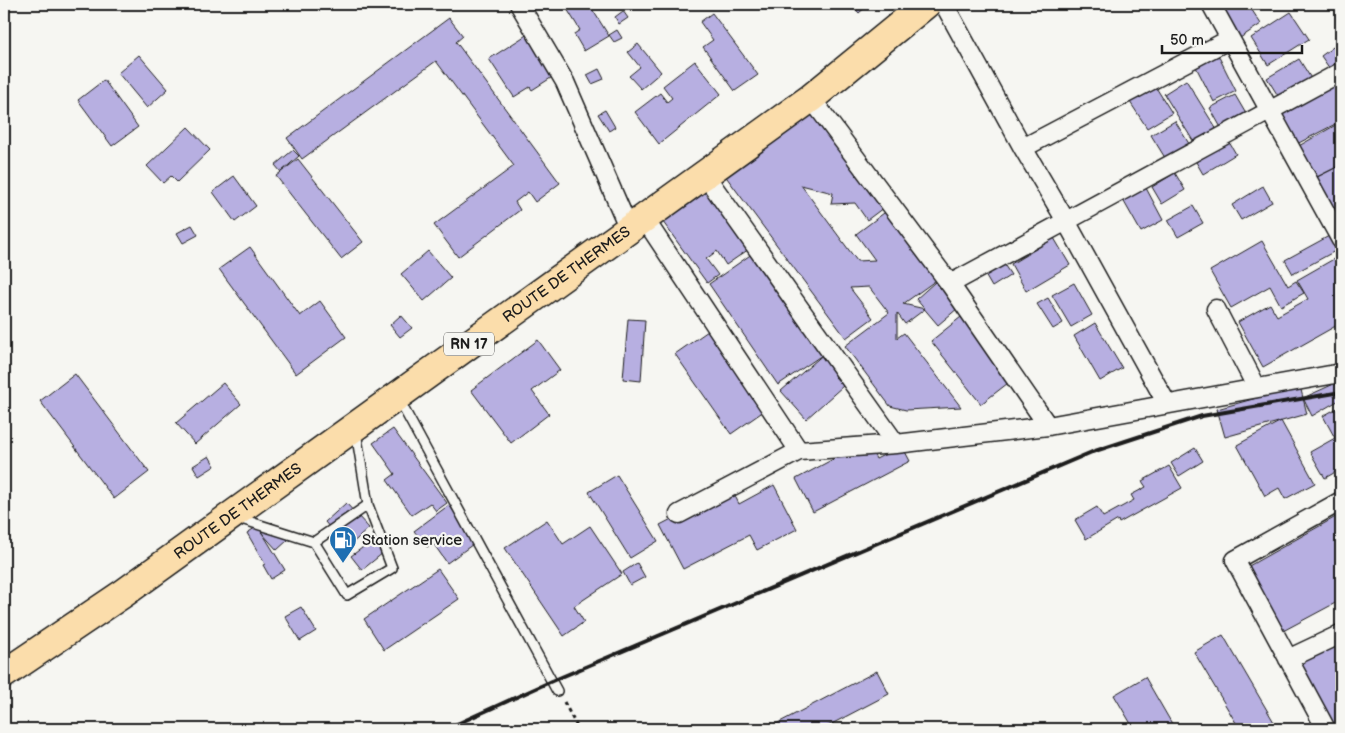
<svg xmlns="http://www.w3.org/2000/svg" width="1345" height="733" font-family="'Balsamiq Sans',sans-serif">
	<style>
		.building { fill: #b7afe1; stroke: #1c1c1c }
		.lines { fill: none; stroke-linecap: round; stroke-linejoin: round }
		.lane-casing { stroke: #1c1c1c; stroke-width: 12 }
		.street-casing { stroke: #1c1c1c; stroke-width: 21 }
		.primary-casing { stroke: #1c1c1c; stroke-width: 31 }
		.path { stroke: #1c1c1c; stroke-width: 3; stroke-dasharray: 4 4; stroke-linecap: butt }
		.lane { stroke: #f6f6f2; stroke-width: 9 }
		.street { stroke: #f6f6f2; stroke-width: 18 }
		.primary { stroke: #fbddab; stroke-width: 28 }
		.rail { stroke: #1c1c1c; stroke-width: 4 }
		.labels { text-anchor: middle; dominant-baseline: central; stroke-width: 4.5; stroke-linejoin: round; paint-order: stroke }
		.shield { fill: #f6f6f2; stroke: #5d5d5c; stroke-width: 1 }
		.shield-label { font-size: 14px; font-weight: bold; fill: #1c1c1c }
		.street-label { font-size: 15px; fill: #1c1c1c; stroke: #f6f6f2 }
		.poi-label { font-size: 15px; fill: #1c1c1c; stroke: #f6f6f2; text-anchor: start }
	</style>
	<rect width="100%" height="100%" fill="#f6f6f2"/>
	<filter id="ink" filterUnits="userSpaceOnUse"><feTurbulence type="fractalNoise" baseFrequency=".02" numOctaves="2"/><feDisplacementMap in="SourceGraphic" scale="10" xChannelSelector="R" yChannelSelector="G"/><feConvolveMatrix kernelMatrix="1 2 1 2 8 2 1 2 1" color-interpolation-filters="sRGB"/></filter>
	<g filter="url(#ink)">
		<path class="building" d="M564,4H589L609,36L584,51L574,34L580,30Z
			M851,4H869L859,13Z
			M1229,4H1248L1261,24L1240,38L1221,8Z
			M623,11L628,18L619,24L615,17Z
			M1291,12L1309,39L1268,65L1251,38Z
			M712,13L758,75L735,91L703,47L713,40L700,22Z
			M449,18L463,36L456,42L560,183L535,202L528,192L515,202L520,210L458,257L434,225L514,166L436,61L302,159L287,138Z
			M617,30L622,38L614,42L609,35Z
			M531,32L557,74L532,90L530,87L514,97L489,59Z
			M1340,42L1341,65L1332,72L1321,56Z
			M638,44L661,72L641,89L629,76L640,67L628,52Z
			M139,55L168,89L147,108L118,73Z
			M1218,55L1236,91L1214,102L1196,67Z
			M1299,59L1312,80L1280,99L1267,78Z
			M695,61L721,94L659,144L635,112L660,93L667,102L672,98L663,86Z
			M599,69L604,79L592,84L587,75Z
			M104,80L138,127L112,146L78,100Z
			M1186,80L1217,130L1195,144L1164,94Z
			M1341,80V96L1335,83Z
			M1334,82L1341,96V121L1293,146L1277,110Z
			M1155,86L1172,113L1147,128L1130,102Z
			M1235,95L1249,119L1224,133L1210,108Z
			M814,107L887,205L867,220L855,203L831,204L833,193L801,185L857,261L875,260L856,234L888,210L939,278L903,304L925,309L905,324L897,313V338L904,333L961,407L906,410L890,406L845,346L889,313L869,287L850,288L873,318L846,338L724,174Z
			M605,110L615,127L609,131L598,114Z
			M1175,121L1191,147L1167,161L1151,135Z
			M1341,122V165L1313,179L1297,147Z
			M188,127L210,150L177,182L171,176L163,183L147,166Z
			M1229,142L1236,154L1203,174L1196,162Z
			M293,150L299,156L281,172L275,165Z
			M298,159L363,242L341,259L276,176Z
			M1341,165V206L1334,210L1313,179Z
			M1175,173L1185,190L1162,204L1152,187Z
			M234,176L256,206L235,222L213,192Z
			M707,184L752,247L726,265L717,251L706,259L718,275L707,283L660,218Z
			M1263,186L1272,202L1241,220L1232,205Z
			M1146,188L1163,220L1141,232L1123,200Z
			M1193,206L1203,223L1178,237L1168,220Z
			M192,225L198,235L183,243L177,233Z
			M1329,236L1337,250L1293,274L1285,260Z
			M1054,238L1070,265L1026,291L1011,264Z
			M1262,241L1288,286L1296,281L1304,293L1281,306L1270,286L1231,308L1210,271Z
			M250,247L300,316L320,301L346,337L296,374L219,269Z
			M428,251L451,278L424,301L401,274Z
			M756,251L825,353L778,385L709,284Z
			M1339,256L1341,261V323L1263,367L1238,322L1270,304L1277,316L1308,299L1297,280Z
			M1003,263L1011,275L992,287L985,275Z
			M935,282L958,308L938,325L916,299Z
			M1074,283L1092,315L1071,327L1052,295Z
			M1048,298L1063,323L1053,329L1037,304Z
			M401,315L412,328L400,337L390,325Z
			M961,317L1012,380L981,404L931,341Z
			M628,319L645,320L641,381L623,379Z
			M1095,323L1122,368L1100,381L1074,336Z
			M718,324L774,404L731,434L675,354Z
			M538,340L560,370L532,391L549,414L511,443L471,390Z
			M826,352L842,371L835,377L843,386L806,419L781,391Z
			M75,374L149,472L114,499L40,401Z
			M223,383L241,404L195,444L176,423Z
			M1336,383L1341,394V399L1312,416L1303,398Z
			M1300,386L1307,414L1225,437L1217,409Z
			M1341,406V469L1325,478L1310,452L1335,438L1323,416Z
			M1281,421L1315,483L1285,499L1279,488L1265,496L1237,445Z
			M393,429L447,503L436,511L430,503L412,515L387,480L395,474L373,443Z
			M867,441L876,459L902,446L910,461L813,512L796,479Z
			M1195,448L1203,461L1179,476L1171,463Z
			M209,456L215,466L199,476L193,466Z
			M1169,466L1182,488L1119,523L1118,520L1086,539L1075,520L1097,507L1103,517L1134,500L1131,495L1146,487L1142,481Z
			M617,475L658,541L630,558L589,492Z
			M774,485L797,529L757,550L749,535L683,569L660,525L731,488L739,504Z
			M346,503L369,528L347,548L325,522Z
			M449,505L476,542L447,563L433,543L427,547L414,531Z
			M1341,514V600L1283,631L1247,567Z
			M547,520L563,544L590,526L622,574L574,606L584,622L564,636L505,548Z
			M272,522L288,540L277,550L261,532Z
			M258,526L285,570L271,579L263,565L265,564L247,533Z
			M373,540L383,553L362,570L351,556Z
			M637,563L645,577L630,585L623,572Z
			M438,569L459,599L384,650L364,619Z
			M301,607L316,631L300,641L285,616Z
			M1341,622V729H1333L1288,652Z
			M1223,635L1278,729H1237L1239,728L1194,652Z
			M877,671L889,694L822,729H778L776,724Z
			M1145,677L1175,729H1134L1114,695Z"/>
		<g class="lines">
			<defs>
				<path id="lane" d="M398,398L557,691
					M238,518L314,542L368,505L356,432
					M314,542L347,595L392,568L368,505"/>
				<path id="street" d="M519,4L565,82L629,229
					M944,4L1023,148L1066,221L1167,404
					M1211,4L1341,240
					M811,98L950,284L1048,426
					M1023,148L1230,39
					M705,175L896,444
					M644,218L799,451
					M950,284L1341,72
					M1216,309L1257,388
					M679,514L799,451L896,444L1048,426L1341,373
					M1288,659L1341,634
					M1326,729L1235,560L1341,501"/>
				<g id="primary">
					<path id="s1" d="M4,674L124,593L811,98L926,4"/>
				</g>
			</defs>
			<use href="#lane" class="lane-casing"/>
			<use href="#street" class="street-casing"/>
			<use href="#primary" class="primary-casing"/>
			<path class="path" d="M564,702L578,729"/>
			<use href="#lane" class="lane"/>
			<use href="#street" class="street"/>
			<use href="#primary" class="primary"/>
			<path class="rail" d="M446,729L552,681L1092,452L1202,416L1341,392"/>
		</g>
	</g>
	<defs>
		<symbol id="fuel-pin" viewBox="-11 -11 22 30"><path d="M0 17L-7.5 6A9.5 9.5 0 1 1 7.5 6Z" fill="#1f6fb2" stroke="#f6f6f2"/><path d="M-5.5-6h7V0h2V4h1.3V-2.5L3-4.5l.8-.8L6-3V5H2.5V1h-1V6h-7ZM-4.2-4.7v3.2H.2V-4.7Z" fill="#fff"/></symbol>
	</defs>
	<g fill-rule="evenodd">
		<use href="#fuel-pin" x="327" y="524" width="32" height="43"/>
	</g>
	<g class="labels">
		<rect class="shield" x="444" y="332.5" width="50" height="23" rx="4"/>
		<g class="shield-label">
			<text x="469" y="344">RN 17</text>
		</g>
		<g class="street-label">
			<text stroke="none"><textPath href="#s1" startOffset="690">ROUTE DE THERMES</textPath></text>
			<text stroke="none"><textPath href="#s1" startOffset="285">ROUTE DE THERMES</textPath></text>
		</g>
		<g class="poi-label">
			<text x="362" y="540">Station service</text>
		</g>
	</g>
	<rect width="1345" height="733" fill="none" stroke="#f6f6f2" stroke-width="20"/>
	<rect x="10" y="10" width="1325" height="713" fill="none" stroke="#1c1c1c" stroke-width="2" filter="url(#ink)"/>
	<path d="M1162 45v8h140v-8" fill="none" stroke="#1c1c1c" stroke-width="2.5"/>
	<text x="1170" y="45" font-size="15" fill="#1c1c1c" stroke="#f6f6f2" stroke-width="4" paint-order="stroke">50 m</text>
</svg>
